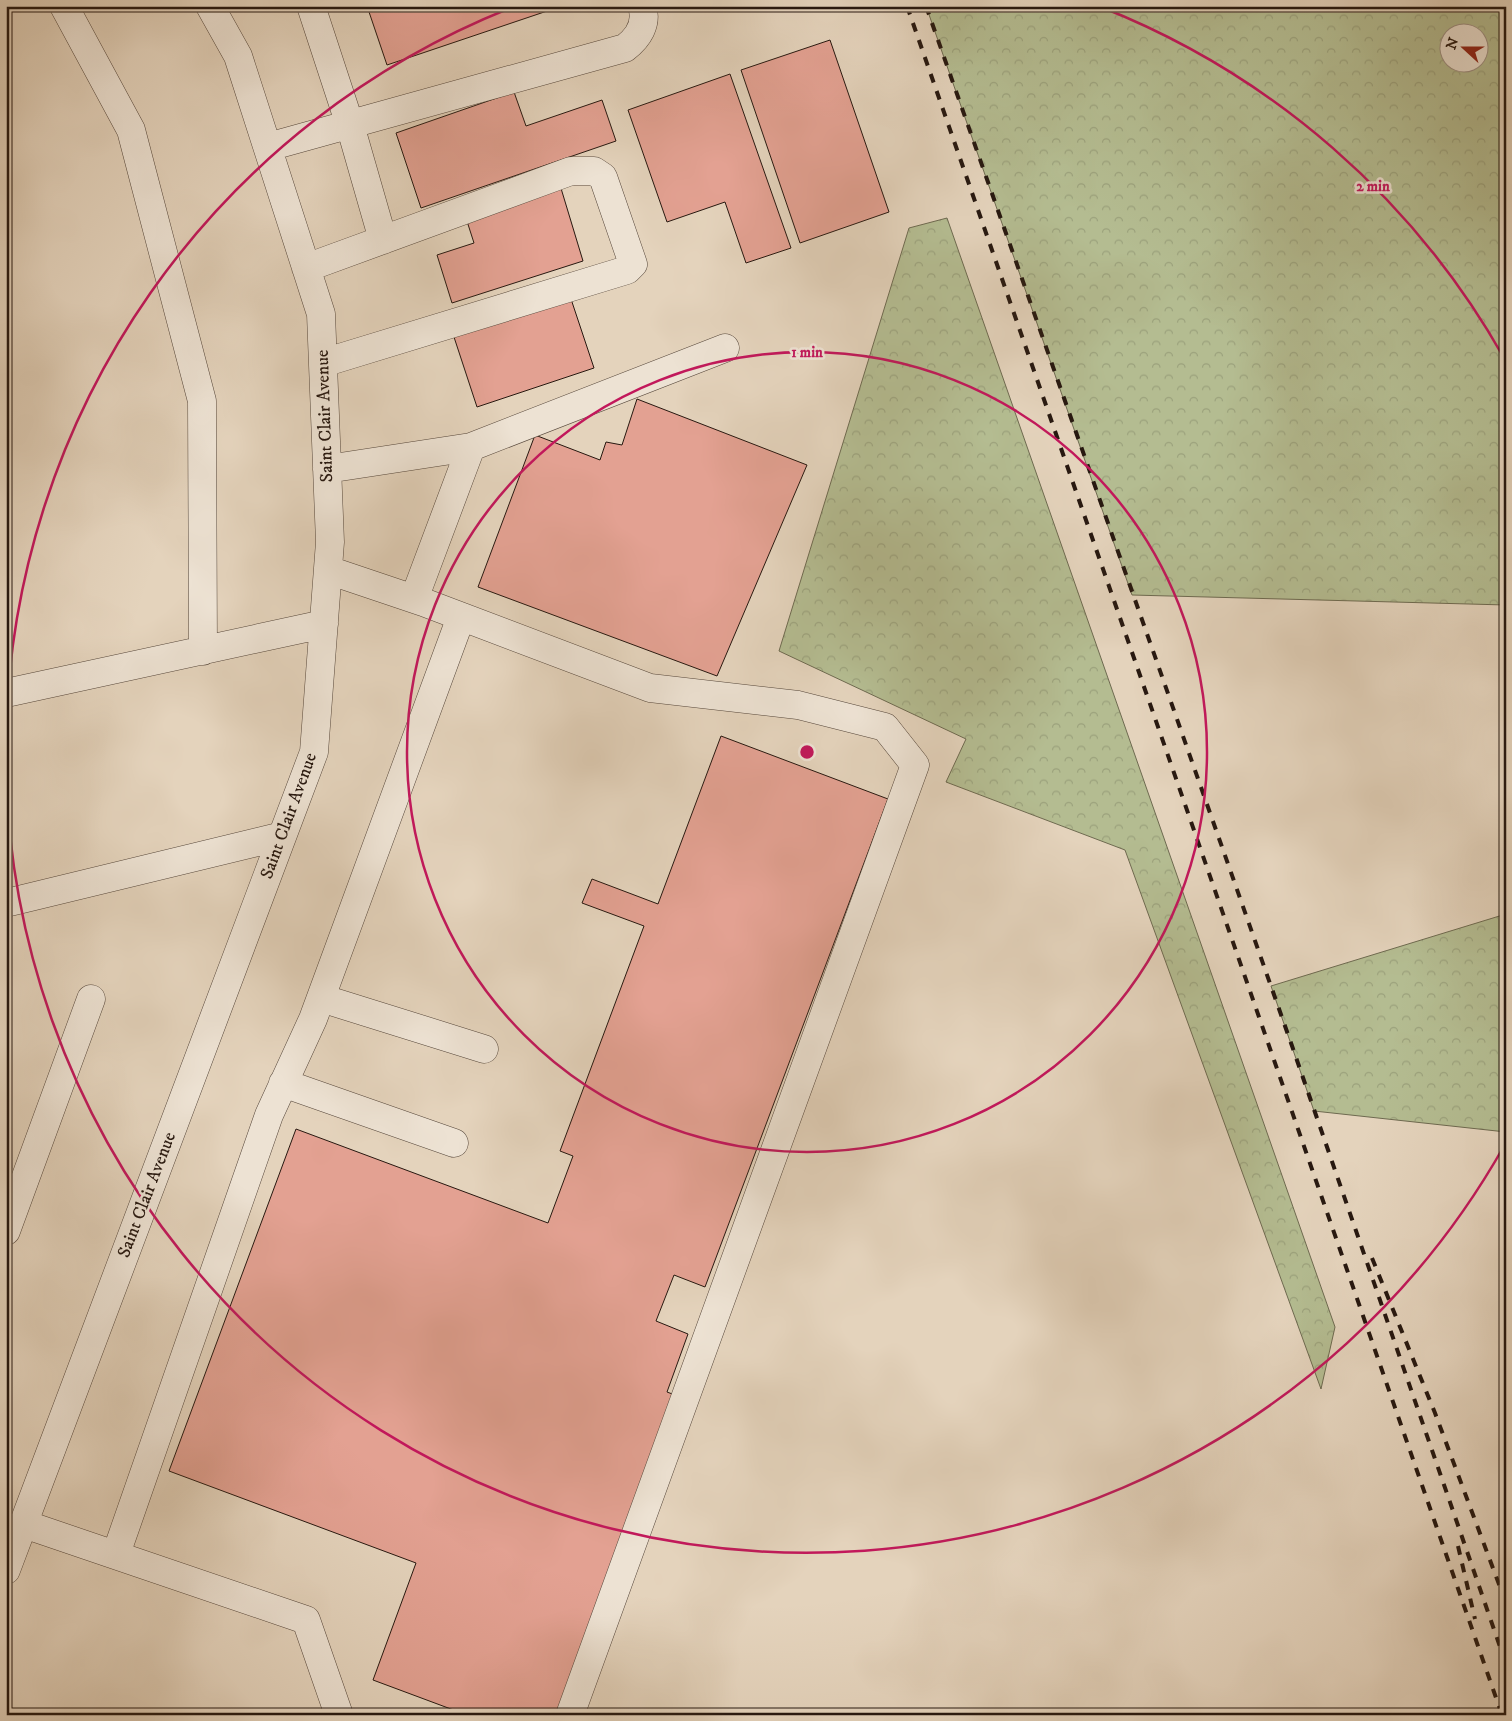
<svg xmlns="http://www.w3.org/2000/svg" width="1512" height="1721" font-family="'IM FELL DW Pica',serif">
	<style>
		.forest { fill: url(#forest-crowns); stroke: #6e6a50; fill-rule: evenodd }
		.building { fill: #e3a192; stroke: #271810 }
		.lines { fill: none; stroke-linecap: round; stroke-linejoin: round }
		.minor-casing { stroke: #56473b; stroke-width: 29 }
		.minor { stroke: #ede2d3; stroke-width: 28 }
		.rail { stroke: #271810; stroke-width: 4; stroke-dasharray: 9 9; stroke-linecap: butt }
		.ring { fill: none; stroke: #c2185b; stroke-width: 2.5 }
		.labels { text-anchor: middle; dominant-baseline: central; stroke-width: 5; stroke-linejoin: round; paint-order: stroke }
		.street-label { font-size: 18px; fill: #271810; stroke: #ede2d3 }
		.centre { fill: #c2185b; stroke: #ede2d3; stroke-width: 2.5 }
		.ring-label { font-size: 15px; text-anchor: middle; font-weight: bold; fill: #c2185b; stroke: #ede2d3; stroke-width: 5; stroke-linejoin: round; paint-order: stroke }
	</style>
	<defs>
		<pattern id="forest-crowns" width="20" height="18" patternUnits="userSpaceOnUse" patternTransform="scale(1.25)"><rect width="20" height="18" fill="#b4bc91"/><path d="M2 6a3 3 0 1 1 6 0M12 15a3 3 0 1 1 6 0" fill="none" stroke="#9ba17c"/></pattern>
	</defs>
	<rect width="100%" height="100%" fill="#e4d3bc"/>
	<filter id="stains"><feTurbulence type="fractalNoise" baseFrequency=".004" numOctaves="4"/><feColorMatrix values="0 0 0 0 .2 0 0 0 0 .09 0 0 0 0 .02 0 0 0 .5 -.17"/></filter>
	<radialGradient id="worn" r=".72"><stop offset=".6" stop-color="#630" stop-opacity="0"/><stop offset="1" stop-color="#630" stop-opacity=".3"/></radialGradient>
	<path class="forest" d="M926,6H1506V605L1132,595ZM1450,32H1480V62H1450Z
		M947,218L1335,1327L1321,1389L1125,850L946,782L966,739L779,651L909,228Z
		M1506,914V1132L1314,1111L1271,986Z"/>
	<path class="building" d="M367,6H562L387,65Z
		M830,40L889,212L800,243L741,70Z
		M730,74L791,248L746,263L725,202L667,222L628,110Z
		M514,92L526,126L602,100L616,141L421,208L396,133Z
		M560,185L583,261L452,303L437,255L474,243L465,215Z
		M569,293L594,368L477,407L452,331Z
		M637,399L807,465L717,676L478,587L535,435L600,460L606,442L622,445Z
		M721,736L888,799L705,1287L674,1275L656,1321L688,1334L667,1392L675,1395L557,1715H467L373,1680L416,1563L169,1471L296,1129L548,1223L573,1156L560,1151L644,926L582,903L592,879L658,904Z"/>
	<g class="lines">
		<defs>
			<path id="minor" d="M64,6L131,130L202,401L203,651
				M311,6L350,125L383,240
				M268,147L625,48C638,38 648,24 642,6
				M306,268L571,171H594L603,177L633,264L627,270L323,363
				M471,447L725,348
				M327,469L471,447L414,599
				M328,570L423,602L650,688L798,705L885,727L915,765L570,1715
				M6,693L324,624
				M6,903L282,836
				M321,998L484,1049
				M283,1083L454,1143
				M6,1231L91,999
				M24,1524L306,1620L339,1715
				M116,1554L269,1115L313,1019L461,617
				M6,1570L314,752L330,542L321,314L238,56L210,6"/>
		</defs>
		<use href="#minor" class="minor-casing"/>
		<use href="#minor" class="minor"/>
		<path class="rail" d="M907,6L1502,1715
			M926,6L1291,1043L1506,1664
			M1372,1258L1435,1413L1506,1603
			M1458,1546L1475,1619"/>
	</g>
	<g class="ring">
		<circle cx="807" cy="752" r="400"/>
		<path d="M1504 1146A801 801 0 0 1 6 773M6 731A801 801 0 0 1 513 7M1101 7A801 801 0 0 1 1504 358"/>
	</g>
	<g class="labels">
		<g class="street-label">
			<text transform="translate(325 416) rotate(-92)">Saint Clair Avenue</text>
			<text transform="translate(289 816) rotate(-70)">Saint Clair Avenue</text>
			<text transform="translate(147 1195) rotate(-69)">Saint Clair Avenue</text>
		</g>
	</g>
	<circle cx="807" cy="752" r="8" class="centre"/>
	<g class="ring-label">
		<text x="1373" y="191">2 min</text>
		<text x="807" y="357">1 min</text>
	</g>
	<rect width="1512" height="1721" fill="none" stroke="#e4d3bc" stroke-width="25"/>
	<rect x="8" y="8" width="1497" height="1706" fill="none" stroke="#271810" stroke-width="2.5"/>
	<rect x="12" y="12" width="1487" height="1696" fill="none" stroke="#271810"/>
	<g transform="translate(1464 48) rotate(291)"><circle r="24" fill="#ede2d3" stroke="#9e9185"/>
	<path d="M0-4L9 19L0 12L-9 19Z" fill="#8f2418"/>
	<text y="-8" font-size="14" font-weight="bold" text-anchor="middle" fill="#271810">N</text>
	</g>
	<rect width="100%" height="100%" filter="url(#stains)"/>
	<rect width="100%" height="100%" fill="url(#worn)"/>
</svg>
